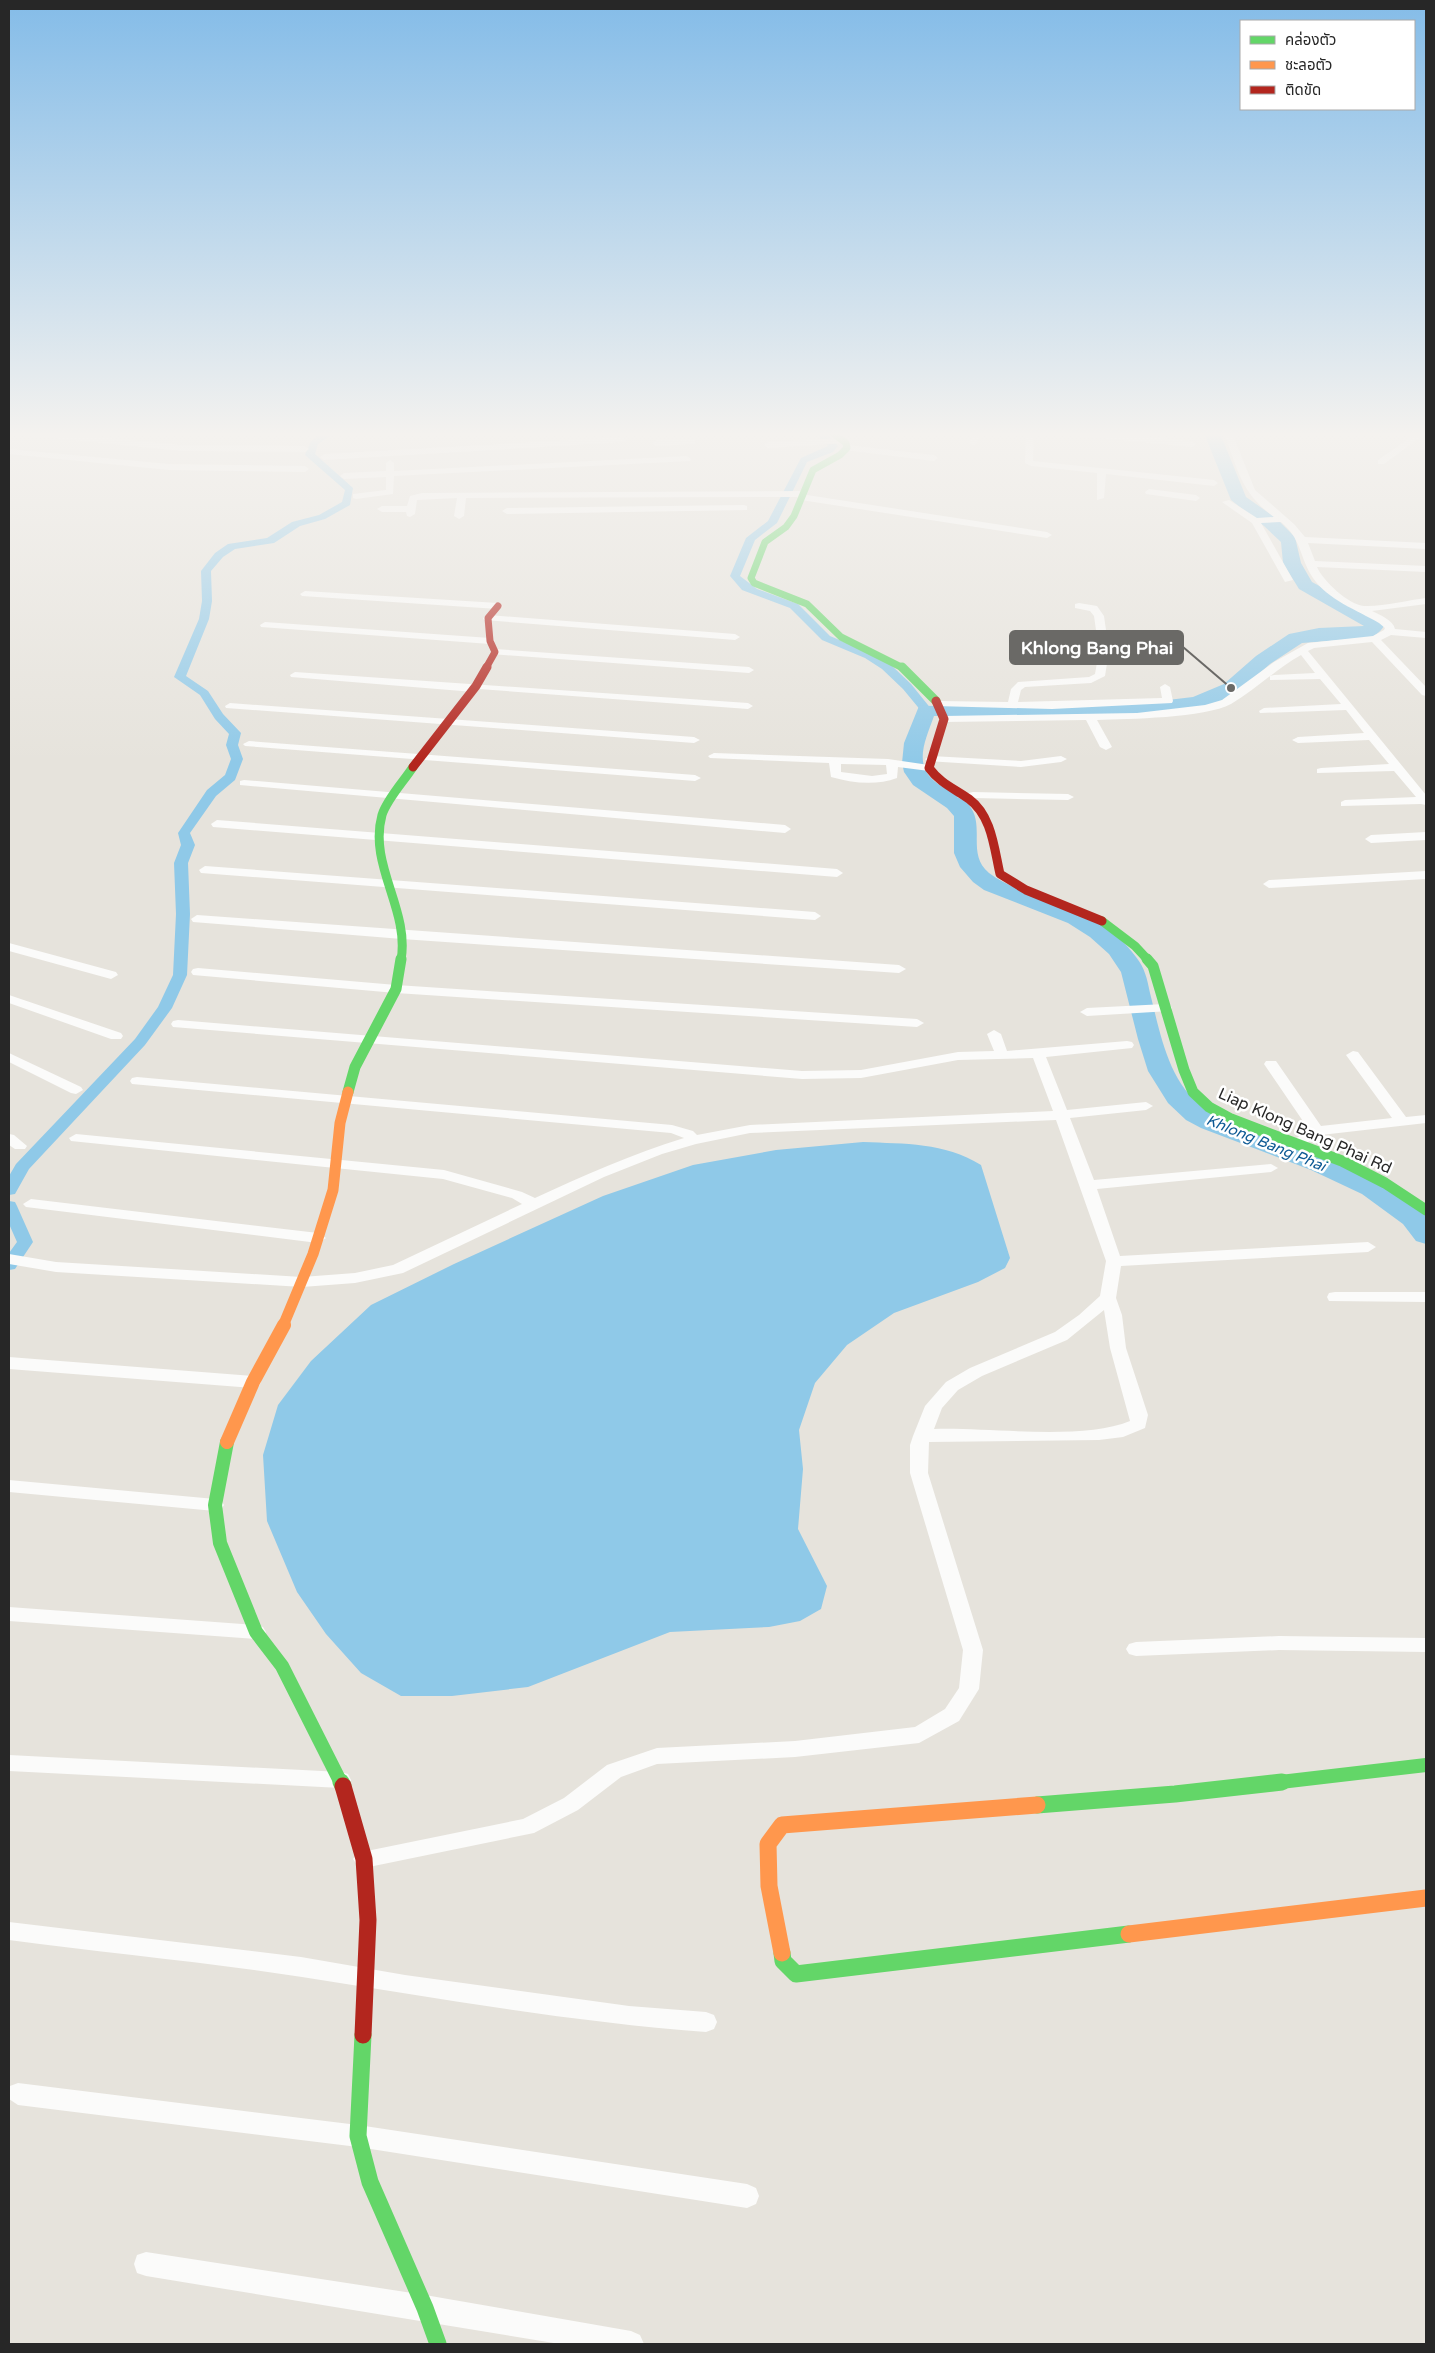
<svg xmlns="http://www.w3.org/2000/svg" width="1435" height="2353" font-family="'Varela Round','Noto Sans Thai',sans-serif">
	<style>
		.water { fill: #8fc9e8 }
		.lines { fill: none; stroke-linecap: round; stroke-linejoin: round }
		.canal { fill: #8fc9e8; fill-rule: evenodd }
		.river { fill: #8fc9e8; fill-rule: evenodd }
		.street { fill: #fbfbfa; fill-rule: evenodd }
		.fast-far4 { stroke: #63d668; stroke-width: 7 }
		.fast-far3 { stroke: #63d668; stroke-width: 9 }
		.fast-far2 { stroke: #63d668; stroke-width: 11 }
		.fast-far1 { stroke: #63d668; stroke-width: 14 }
		.fast { stroke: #63d668; stroke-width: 17 }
		.slow-far2 { stroke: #ff974d; stroke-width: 11 }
		.slow-far1 { stroke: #ff974d; stroke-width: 14 }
		.slow { stroke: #ff974d; stroke-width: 17 }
		.jam-far2 { stroke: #b3261e; stroke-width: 7 }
		.jam-far1 { stroke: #b3261e; stroke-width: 9 }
		.jam { stroke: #b3261e; stroke-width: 17 }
		.labels { text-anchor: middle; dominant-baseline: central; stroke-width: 5; stroke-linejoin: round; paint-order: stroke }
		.far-water-label { font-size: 15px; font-style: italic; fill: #0e5a94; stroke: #fff }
		.street-label { font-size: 16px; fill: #272727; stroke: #fff }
		.leader { fill: none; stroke: #6a6966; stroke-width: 2 }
		.callout-dot { fill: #6a6966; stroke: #fff; stroke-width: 2 }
		.callout { fill: #6a6966; stroke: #6a6966; stroke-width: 2 }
		.callout-label { font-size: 18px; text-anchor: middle; font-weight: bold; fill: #fff }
	</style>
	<rect width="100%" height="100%" fill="#e6e3dc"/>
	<path class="water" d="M863,1142C905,1144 944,1142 981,1165L1010,1258L1005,1268L978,1282L894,1313L847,1345L815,1383L799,1430L803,1469L798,1529L827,1586L821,1609L800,1621L769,1627L670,1632L528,1687L452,1696H401L361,1673L326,1634L297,1592L267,1521L263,1455L278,1405L311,1361L371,1305L454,1264L603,1196L693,1165L776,1150Z"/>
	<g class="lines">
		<path class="canal" d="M323,433H334L318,444L315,454L353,488L350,505L325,519L300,526L274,543L235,549L223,557L211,571L212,601L209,619L186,676L208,691L223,714L241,733L238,745L243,759L235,780L216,796L190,833L195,845L188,863L190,914L187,975L172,1008L145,1045L29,1169L15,1194L9,1195V1176L16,1164L135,1039L158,1007L173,975L176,914L174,863L181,845L178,833L207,790L225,775L231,759L226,745L229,734L215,719L200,695L174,677L199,619L202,601L201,571L215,553L228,544L267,538L292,522L319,515L342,502L345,490L305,455L311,441Z
			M816,433H826L838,446L833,452L807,462L777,523L755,540L740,576L757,589L798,604L830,636L873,654L890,664L911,684L932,710L930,712H922L903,689L882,669L865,658L822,640L790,608L742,590L730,576L746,538L768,521L801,458L828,446Z
			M1410,433H1426V438L1412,435Z
			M9,1201L15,1202L17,1206L33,1242L15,1269L9,1270V1253L17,1242L9,1224Z"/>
		<path class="river" d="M1204,433H1220L1246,497L1276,518L1295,537L1301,563L1312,582L1375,616L1384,626C1380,632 1375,636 1368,638L1302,643L1270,664L1238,692L1219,702L1194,709L1134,716H934C924,744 911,769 943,787C952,792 963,797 969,805C986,826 966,854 989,873C1009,888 1034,894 1057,902C1089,913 1116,930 1136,957C1145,968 1147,979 1150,993C1160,1032 1168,1082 1203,1107C1218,1118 1236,1123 1253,1129C1303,1148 1392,1174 1426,1216V1244L1416,1241L1403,1224L1362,1194L1311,1170L1201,1128L1186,1120L1168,1103L1148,1071L1138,1039L1121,972L1109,954L1090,937L1068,923L984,890L973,882L960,867L954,853V816L947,808L913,785L904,772L902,763L904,743L919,706L1134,704L1193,697L1224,684L1256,656L1289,634L1319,628L1364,626L1299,589L1283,563L1281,542L1264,526L1231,500Z"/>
		<path class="street" d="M26,433H55L183,445L305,446L309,449L305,452L183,451L30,436Z
			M310,433H411L407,436H314Z
			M974,433H982L976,444L973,445L969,442Z
			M1026,433H1034L1033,461L1214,480L1218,483L1214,486L1106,474L1104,498L1097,500V473L1031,466L1025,463Z
			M1074,433H1104L1192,441L1196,444L1192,447L1078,436Z
			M1224,433H1232L1255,490L1294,524L1305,537L1426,543V549L1308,543L1315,561L1426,566V572L1317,567C1323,581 1349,605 1364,606C1382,607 1408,600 1426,598V604L1372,611C1380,615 1393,620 1395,629L1426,632V638L1391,635L1381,640L1426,687V696L1422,695L1372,642L1314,648L1308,651L1426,795V805L1421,804L1341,806V802L1345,800L1416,797L1394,771L1317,773V769L1321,768L1389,764L1369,740L1298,743L1292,740L1298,737L1364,733L1346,710L1260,713L1259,711L1264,708L1341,704L1320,679L1270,680V676L1274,675L1315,673L1301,655C1276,669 1255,690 1231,704C1205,718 1128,719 1097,720L1112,747L1106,750L1100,747L1086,720L944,722L939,719L944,716L1137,713L1205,705L1222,700L1274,662L1308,643L1373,636L1384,630L1385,628L1379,623C1357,610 1328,600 1313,578C1299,557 1302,539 1281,522L1261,523L1293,580L1285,582L1252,523L1222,502L1229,500L1257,518L1274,517C1241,493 1238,470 1224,433Z
			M1417,433H1426L1384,464H1378V460Z
			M622,437L626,440L625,442L324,460L320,457L324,454Z
			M843,438L847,441L846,443L768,448L764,445L768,442Z
			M692,439L695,440V444L656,446L652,443L656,440Z
			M847,445L934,455L938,458L934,461L844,450L843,448Z
			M9,449L169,464L305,466L309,469L305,472L169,470L9,454Z
			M687,456L691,459L690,461L394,476L393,494L356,499L353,498V494L386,490V477L344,479L340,476L344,473L386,471V463L390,460L394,463V471Z
			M1149,489L1196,495L1200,498L1196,501L1146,494L1145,492Z
			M803,491L806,492L807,495L1047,532L1052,535L1047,538L801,500L797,497L466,498L464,516L459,519L454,516L457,498L417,500L415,514L410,517L407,516L406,512H382L377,509L382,506H407L410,496L422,493Z
			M744,505L747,506V510L507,514L502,511L507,508Z
			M305,591L498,603L503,606L498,609L302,596L300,594Z
			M1079,603L1097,606L1104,616L1109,651L1105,676L1091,683L1025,687L1021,690L1018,702L1162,698L1160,687L1165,684L1170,687L1173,701L1172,703L1052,709L935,706V702L939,701L1008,702L1011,689L1018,682L1089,677L1095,674L1099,651L1094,616L1090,611L1075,608V604Z
			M488,615L735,634L740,637L735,640L484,620L483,618Z
			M265,622L490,638L495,641L490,644L261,627L260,625Z
			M495,649L749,667L754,670L749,673L491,654V650Z
			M295,672L748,703L753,706L748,709L479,689L474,692L291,677L290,675Z
			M230,703L694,737L700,740L694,743L226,708L225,706Z
			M249,741L695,775L701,778L695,781L245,746L243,744Z
			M714,753L888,759L929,765L935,768L929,771L898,767L897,778C876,786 852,783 831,777L829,763L710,758L708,756ZM841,764L886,765L887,774L872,776L841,772Z
			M931,756L1021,761L1061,756L1067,759L1061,762L1021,767L927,761L925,759Z
			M244,780L785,825L791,829L785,833L240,785V781Z
			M973,792L1068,794L1074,797L1068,800L973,798L963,800L957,797L959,795Z
			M217,820L837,869L843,873L837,877L213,827L211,824Z
			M1426,832V840L1371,843L1365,839L1371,835Z
			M205,866L815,912L821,916L815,920L201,873L199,870Z
			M1426,871V879L1269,888L1263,884L1269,880Z
			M197,915L899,965L906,969L899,973L402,939L193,922L191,919Z
			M9,943L116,972L118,975L111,979L9,951Z
			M198,968L396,985L917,1019L924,1023L917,1027L396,993L193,975L191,972L193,969Z
			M9,995L121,1033L123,1036L121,1039H111L9,1003Z
			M1165,1004L1170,1005L1172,1008L1170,1011L1087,1016L1080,1012L1087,1008Z
			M178,1020L802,1071L861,1070L958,1052L994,1051L987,1034L994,1030L1001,1034L1007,1051L1127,1041L1132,1042L1134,1045L1132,1048L1046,1057L1067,1110L1146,1102L1153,1106L1146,1110L1070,1118L1094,1180L1271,1164L1278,1168L1271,1172L1097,1189L1120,1256L1368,1242L1376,1247L1368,1252L1121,1266L1116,1298L1122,1315L1126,1348L1148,1415L1145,1428L1123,1437L1099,1440L929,1442L928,1473L983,1650L979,1689L959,1721L919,1743L795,1757L657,1764L621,1777L578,1810L534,1833L364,1868L357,1865L353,1859L357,1853L523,1819L564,1798L607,1765L657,1748L795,1741L915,1727L945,1709L959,1688L963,1650L910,1473V1445L913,1436L925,1406L946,1382L970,1368L1055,1332L1079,1315L1100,1296L1106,1261L1056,1120L750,1133L696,1144L662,1154L604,1177L403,1273L355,1283L302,1287L56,1272L9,1264V1254L56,1262L302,1277L355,1273L393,1265L522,1204L512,1198L443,1179L71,1141L69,1138L76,1134L444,1170L522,1192L535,1198C583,1176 632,1154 684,1138L671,1133L132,1084L130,1081L132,1078L137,1077L672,1125L693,1131L697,1135L750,1125L1053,1111L1033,1058L958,1060L861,1078L802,1079L173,1027L171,1024L173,1021ZM1104,1310L1110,1348L1130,1421C1082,1441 989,1427 934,1429L942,1408L958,1390L982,1376L1067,1340Z
			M1353,1051L1358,1052L1406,1117L1426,1115V1123L1321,1135L1301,1146H1291L1289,1143L1309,1130L1264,1064L1266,1061H1276L1321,1126L1392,1118L1346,1055Z
			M9,1053L81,1087L83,1090L76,1094L71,1093L9,1062Z
			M9,1134L14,1135L27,1146L25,1149H15L9,1145Z
			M31,1199L318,1233L326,1238L318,1243L26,1207L23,1204Z
			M1335,1292H1426V1302L1329,1301L1327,1297L1329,1293Z
			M9,1357L253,1376L259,1378L261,1382L259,1386L253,1388L9,1369Z
			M9,1480L215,1499L221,1500L224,1505L221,1510L215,1511L9,1492Z
			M9,1607L256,1625L263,1627L266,1632L263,1637L256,1639L9,1621Z
			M1279,1636L1426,1638V1652L1279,1650L1136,1656L1129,1654L1126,1649L1129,1644L1136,1642Z
			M9,1755L341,1772L348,1774L351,1780L348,1786L341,1788L9,1771Z
			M9,1922L301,1957L405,1975L629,2006L706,2012L714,2015L717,2022L714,2029L706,2032C570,2022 436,1998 302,1977C205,1962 106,1953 9,1940Z
			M18,2083L358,2125L747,2184L756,2188L759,2196L756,2204L747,2208L358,2147L18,2105L9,2099L10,2086Z
			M146,2252L425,2295L631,2331L640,2335L644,2344H560L146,2276L137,2273L134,2264L137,2255Z"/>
		<path class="fast-far4" d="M833,433L846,443L847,448L840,455L813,470L794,516L786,527L765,542L751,578L754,583L807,604L841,637L903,668"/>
		<path class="fast-far3" d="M902,667L936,701
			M1102,921L1135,946L1148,960
			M401,960C410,910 368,865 382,815C387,799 404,781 413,767"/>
		<path class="fast-far2" d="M1147,959L1153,966L1184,1070L1193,1092L1209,1107L1231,1119L1342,1161L1385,1183L1426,1210
			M348,1092L355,1067L396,989L401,959"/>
		<path class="fast-far1" d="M227,1442L215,1505L220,1543L256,1632L282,1666L341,1783
			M1272,1783L1426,1765"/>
		<path class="fast" d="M341,1782L343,1786
			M1037,1805L1175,1794L1282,1782
			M782,1953L783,1961L796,1974L1129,1934
			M363,2035L358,2136L370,2182L425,2308L438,2344"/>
		<path class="slow-far2" d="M283,1326L313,1254L333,1190L340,1123L348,1092"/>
		<path class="slow-far1" d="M227,1442L253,1382L284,1325"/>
		<path class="slow" d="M1129,1934L1426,1898
			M782,1953L769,1886L768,1844L782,1825L1037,1805"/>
		<path class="jam-far2" d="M486,668L495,652L490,641L488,618L498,606"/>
		<path class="jam-far1" d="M936,701L944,719L929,768C940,783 955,789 969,799C992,816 994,848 1000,874L1026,890L1102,921
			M413,767L476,686L487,667"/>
		<path class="jam" d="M343,1786L364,1859L368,1920L363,2035"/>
	</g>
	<linearGradient id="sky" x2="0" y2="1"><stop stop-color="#84bce8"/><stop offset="0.57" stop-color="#f4f2ef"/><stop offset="1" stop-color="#f4f2ef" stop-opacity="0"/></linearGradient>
	<rect width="1435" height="762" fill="url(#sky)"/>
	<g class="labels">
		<g class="far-water-label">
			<text transform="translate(1266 1143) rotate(22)">Khlong Bang Phai</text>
		</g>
		<g class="street-label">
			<text transform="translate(1305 1131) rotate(24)">Liap Klong Bang Phai Rd</text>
		</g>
	</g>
	<path class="leader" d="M1231 688L1183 647"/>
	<circle class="callout-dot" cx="1231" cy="688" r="5"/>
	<rect class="callout" x="1010" y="631" width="173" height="33" rx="5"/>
	<g class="callout-label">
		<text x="1097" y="654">Khlong Bang Phai</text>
	</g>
	<rect width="1435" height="2353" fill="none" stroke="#272727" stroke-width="20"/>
	<rect x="1240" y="20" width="175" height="90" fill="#ffffff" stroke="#a9a9a9"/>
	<rect x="1250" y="36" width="25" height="8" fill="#63d668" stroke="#a9a9a9"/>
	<text x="1285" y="45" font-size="15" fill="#272727">คล่องตัว</text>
	<rect x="1250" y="61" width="25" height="8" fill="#ff974d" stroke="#a9a9a9"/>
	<text x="1285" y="70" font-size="15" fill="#272727">ชะลอตัว</text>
	<rect x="1250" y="86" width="25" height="8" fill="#b3261e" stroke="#a9a9a9"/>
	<text x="1285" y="95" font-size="15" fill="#272727">ติดขัด</text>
</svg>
